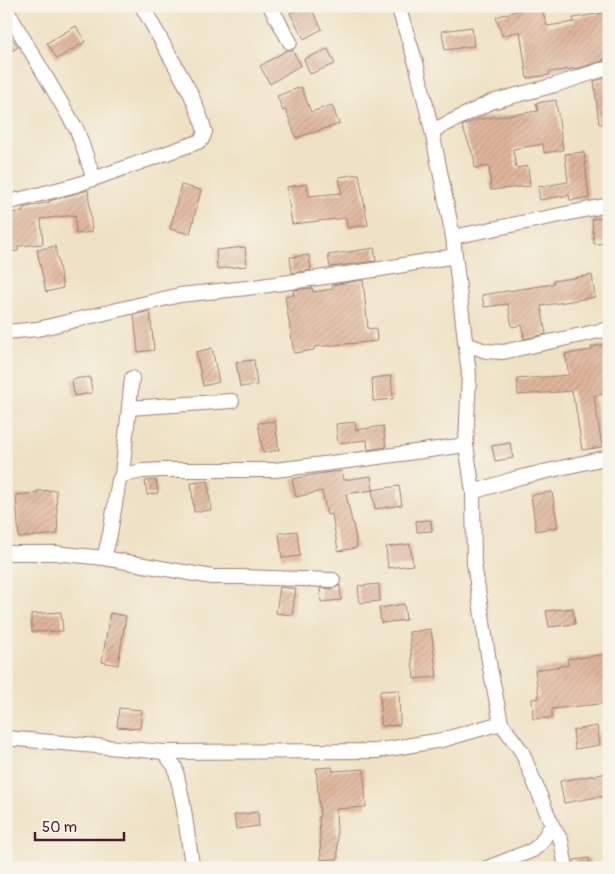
<svg xmlns="http://www.w3.org/2000/svg" width="615" height="874" font-family="Pangolin,sans-serif">
	<style>
		.building { fill: url(#building-hatch) }
		.lines { fill: none; stroke-linecap: round; stroke-linejoin: round }
		.minor-casing { stroke: #9c8078; stroke-width: 16 }
		.minor { stroke: #fff; stroke-width: 14 }
	</style>
	<defs>
		<pattern id="building-hatch" width="6" height="6" patternUnits="userSpaceOnUse" patternTransform="scale(1.25)"><rect width="6" height="6" fill="#dfb69b"/><path d="M-1 1l2-2M0 6l6-6M5 7l2-2" fill="none" stroke="#c19c86"/></pattern>
	</defs>
	<rect width="100%" height="100%" fill="#f7f3e8"/>
	<filter id="ink" filterUnits="userSpaceOnUse"><feTurbulence type="fractalNoise" baseFrequency=".02" numOctaves="2"/><feDisplacementMap in="SourceGraphic" scale="10" xChannelSelector="R" yChannelSelector="G"/><feConvolveMatrix kernelMatrix="1 2 1 2 8 2 1 2 1" color-interpolation-filters="sRGB"/></filter>
	<filter id="wash" filterUnits="userSpaceOnUse"><feTurbulence type="fractalNoise" baseFrequency=".0096" numOctaves="4" result="noise"/><feDisplacementMap in="SourceGraphic" scale="20" xChannelSelector="R" yChannelSelector="G"/><feGaussianBlur stdDeviation="1.12" result="paint"/><feColorMatrix in="noise" values="0 0 0 0 0 0 0 0 0 0 0 0 0 0 0 0 0 1.4 0 .05"/><feComposite in="paint" operator="in"/></filter>
	<g filter="url(#wash)">
		<rect width="100%" height="100%" fill="#efe2c4"/>
		<g id="blocks">
			<path class="building" d="M303,6H310L322,29L304,39L290,13Z
				M532,6H541L547,26L574,22L573,18L609,12V59H603V61L580,68L549,72V75L527,78L520,31L502,36L496,17Z
				M76,26L85,42L57,59L47,43Z
				M472,27L474,46L445,50L442,31Z
				M6,30L18,47L6,55Z
				M328,49L335,64L310,74L304,59Z
				M287,50H292L301,65L270,84L260,66Z
				M606,78V79H609V123L599,124L594,81Z
				M301,87L311,112L332,105L339,124L296,138L286,110L283,111L277,96Z
				M556,100L563,150L544,153L543,144L513,149L516,168L528,166L530,186L491,190L489,166L475,168L474,157L462,126L481,118V119L538,111L536,103Z
				M584,152L589,198L570,200L569,195L540,200L538,187L568,182L565,154Z
				M359,174L368,225L347,228L346,218L292,224L287,187L307,184L309,196L342,193L339,177Z
				M181,185L201,190L190,234L170,229Z
				M88,190L92,232L76,234L75,215L41,219L43,244L18,246V251L6,252V213L23,212V208L50,202L49,201Z
				M609,217V243L594,244L592,219Z
				M55,246L63,288L46,292L37,250Z
				M245,247L247,266L217,269L216,250Z
				M374,248L376,261L330,267L328,255Z
				M309,255L311,270L292,273L290,257Z
				M592,275L595,297L541,306L546,334L524,339L522,325L512,327L508,304L484,307L482,295L553,284V281Z
				M363,280L368,329L376,328L377,341L314,347V350L294,353L285,296L294,295L293,290L312,288L313,292L333,289L332,285Z
				M150,311L154,350L138,352L134,315Z
				M609,344V393L594,396L602,447L582,450L575,402H574L572,391L518,395L517,379L569,375L565,354L592,350L591,347Z
				M212,348L219,382L203,386L196,352Z
				M254,360L257,385L240,387L236,362Z
				M391,376L393,399L373,401L372,378Z
				M90,377L92,393L74,396L72,379Z
				M275,421L279,450L263,453L258,423Z
				M355,422L356,430L383,426L386,447L368,450L367,440L338,443L336,424Z
				M510,443L513,458L495,461L492,446Z
				M342,471L343,480L371,476L373,490L346,494L352,522H353L357,548L338,551L332,514L327,515L322,491L296,497L292,479L317,474Z
				M156,480L158,493L147,495L145,481Z
				M208,481L211,510L194,512L191,483Z
				M399,486L402,505L375,509L372,490Z
				M56,490L58,534L19,538L16,495L37,493V491Z
				M552,492L558,527L536,531L531,495Z
				M431,520L432,531L417,532L416,521Z
				M297,531L300,556L282,558L279,533Z
				M410,544L413,565L388,568L386,547Z
				M379,584L380,601L360,603L358,586Z
				M340,585L341,600L321,602L320,588L333,589Z
				M280,587L296,589L292,615L276,613Z
				M404,604L406,620L381,623L379,608Z
				M573,608L575,624L549,627L546,611Z
				M61,612L63,631L32,632L31,614Z
				M110,613L126,616L118,665L102,662Z
				M431,629L437,677L414,679L409,632Z
				M608,654L609,672H605L609,703L552,709V718L533,719L532,699L539,698L535,670L568,665L567,659Z
				M399,690L400,725L381,726L380,691Z
				M119,708L142,710L140,729L117,727Z
				M597,726L600,745L575,749L573,730Z
				M332,767L333,771L364,769L366,807L336,809L338,859L321,860L319,816H320L316,768Z
				M609,773V795L564,803L560,781Z
				M258,812L259,826L236,829L234,815Z
				M589,858L591,868H575L574,860Z"/>
		</g>
	</g>
	<g filter="url(#ink)">
		<use href="#blocks" fill-opacity="0" stroke="#9c8078" stroke-width="1"/>
		<g class="lines">
			<defs>
				<path id="minor" d="M270,6L290,42
					M398,6L416,63L432,131L453,237L469,374L466,445L473,492L474,563L490,668L501,723L522,752L552,825L561,840L566,868
					M6,9L77,130L94,179
					M432,131L491,102L555,85L601,70L609,69
					M6,203L76,185L198,142L202,139L205,132L201,119L190,92L142,6
					M453,237L609,205
					M6,332L38,329L180,295L247,288L381,269L455,256
					M466,344L486,351L503,352L609,329
					M129,408L232,401
					M122,475L143,471L162,470H275L364,459L466,445
					M473,492L517,478L609,457
					M6,553H55L104,558L212,577H241L333,580
					M104,558L110,534L119,480L122,475L132,378
					M6,738L164,752L376,751L442,740L501,723
					M164,752L175,767L183,803L192,865L194,868
					M487,868L533,850L541,843L552,825"/>
			</defs>
			<use href="#minor" class="minor-casing"/>
			<use href="#minor" class="minor"/>
		</g>
	</g>
	<rect width="615" height="874" fill="none" stroke="#f7f3e8" stroke-width="25"/>
	<path d="M35 832v8h89v-8" fill="none" stroke="#4a1f2b" stroke-width="2.5"/>
	<text x="42" y="832" font-size="15" fill="#4a1f2b" stroke="#f7f3e8" stroke-width="4" paint-order="stroke">50 m</text>
</svg>
